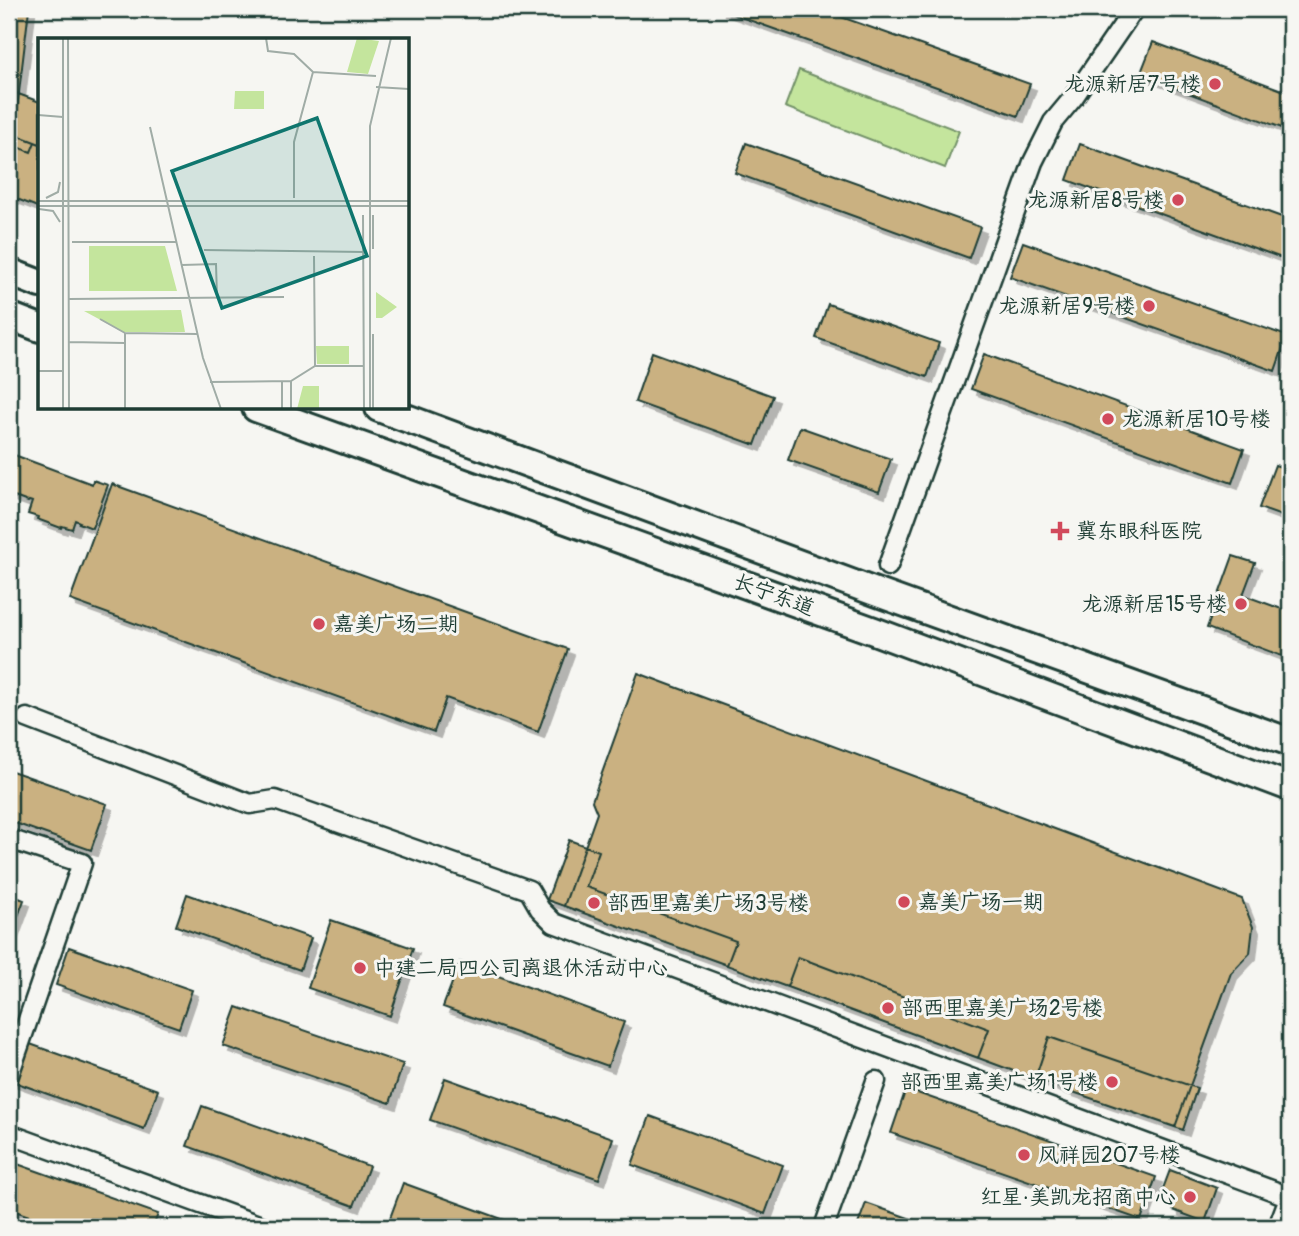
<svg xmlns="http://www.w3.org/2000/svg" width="1299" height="1236" font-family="Pangolin,'LXGW WenKai TC',sans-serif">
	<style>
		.green { fill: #c4e59d; stroke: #729168; stroke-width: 2 }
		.building { fill: #cab181; stroke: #1f3d34; stroke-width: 2; filter: url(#shadow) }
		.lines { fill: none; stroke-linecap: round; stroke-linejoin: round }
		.street-casing { stroke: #1f3d34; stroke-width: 23 }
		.primary-casing { stroke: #1f3d34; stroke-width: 32 }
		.street { stroke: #f6f6f2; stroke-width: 18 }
		.primary { stroke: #f6f6f2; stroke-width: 26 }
		.poi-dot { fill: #d1495b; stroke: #f6f6f2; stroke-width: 2.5 }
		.labels { text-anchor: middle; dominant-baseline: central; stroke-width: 6; stroke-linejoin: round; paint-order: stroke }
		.poi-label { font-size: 21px; fill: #1f3d34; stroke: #f6f6f2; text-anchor: start }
		.street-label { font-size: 21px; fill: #1f3d34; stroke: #f6f6f2 }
		.inset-road { fill: none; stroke: #a0aca6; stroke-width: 2 }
		.view { fill: #0f766e; fill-opacity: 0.15; stroke: #0f766e; stroke-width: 3.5 }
		.inset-edge { fill: none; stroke: #1f3d34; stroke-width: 3.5 }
	</style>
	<defs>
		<filter id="shadow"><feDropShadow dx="6" dy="6" stdDeviation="0" flood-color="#0004"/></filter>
	</defs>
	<rect width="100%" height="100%" fill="#f6f6f2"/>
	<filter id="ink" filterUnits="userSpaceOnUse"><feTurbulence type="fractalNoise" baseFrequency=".0143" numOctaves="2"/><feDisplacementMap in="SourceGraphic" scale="14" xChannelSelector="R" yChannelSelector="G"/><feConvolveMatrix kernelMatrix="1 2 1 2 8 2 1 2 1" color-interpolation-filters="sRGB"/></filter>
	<g filter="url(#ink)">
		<path class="green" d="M799,70L959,131L945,168L785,107Z"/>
		<path class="building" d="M9,9H29L14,134L40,144V208L9,196Z
			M718,9H819L1030,84L1018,116Z
			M1153,42L1290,93V131L1140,75Z
			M13,92L40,102V144L35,142L31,152L9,144V97L11,98Z
			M746,143L980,227L969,258L735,173Z
			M1080,144L1290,220V261L1067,180Z
			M1023,242L1287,336L1275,371L1010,277Z
			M828,304L939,343L927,377L816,338Z
			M652,352L773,396L755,445L635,402Z
			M984,354L1244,449L1232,483L971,389Z
			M800,427L891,459L879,492L788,460Z
			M9,453L92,484L93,480L108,485L92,528L79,523L80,522L75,520L72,529L62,526L61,528L37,519L38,517L28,514L32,502L29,501L28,502L9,495Z
			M1275,465L1290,470V519L1259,508Z
			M112,484L568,649L538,732L446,698L434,732L70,600Z
			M1233,556L1255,563L1243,595L1290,612V659L1207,628Z
			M638,673L1242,899L1253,927L1250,953L1231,973L1175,1127L1035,1079L787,987L564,906L597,813L592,801Z
			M9,770L107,804L91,850L9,821Z
			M569,840L599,851L586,887L736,941L727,965L547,900Z
			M9,894L24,900L11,935L9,934Z
			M187,894L311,938L300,970L176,926Z
			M331,920L413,948L390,1016L308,988Z
			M69,947L192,990L179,1028L56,985Z
			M798,957L989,1029L978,1058L787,987Z
			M460,962L624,1022L608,1066L443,1007Z
			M237,1007L403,1064L390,1103L223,1046Z
			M1049,1037L1197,1088L1183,1130L1035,1079Z
			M19,1040L158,1090L144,1129L9,1080Z
			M445,1078L613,1138L599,1179L430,1120Z
			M906,1089L1156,1177L1141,1220L891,1133Z
			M202,1106L369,1166L354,1206L187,1146Z
			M650,1116L783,1165L765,1214L632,1165Z
			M9,1161L158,1214L153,1227H61L9,1209Z
			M1170,1170L1217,1188L1205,1222L1173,1210L1172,1199L1161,1194Z
			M403,1183L524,1227H415L390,1218Z
			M866,1203L934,1227H857Z"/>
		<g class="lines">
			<defs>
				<path id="street" d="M888,566L1033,162L1053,122L1073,98L1134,9
					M27,718L250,804L275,800L529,890L540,909L554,923L1290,1197
					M9,839L82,863L9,1075
					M9,1134L264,1227
					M824,1227L876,1081
					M1278,1227L1290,1195"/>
				<path id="primary" d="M9,272L40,284
					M9,316L40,328
					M256,408L874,631L1290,787
					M379,408L878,593L1290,742"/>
			</defs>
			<use href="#street" class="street-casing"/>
			<use href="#primary" class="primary-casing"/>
			<use href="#street" class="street"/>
			<use href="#primary" class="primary"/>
		</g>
	</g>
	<g class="poi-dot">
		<circle cx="1215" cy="84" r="7"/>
		<circle cx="1178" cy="200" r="7"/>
		<circle cx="1149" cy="306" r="7"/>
		<circle cx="1108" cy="419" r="7"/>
		<path d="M1056.5 520.5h7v7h7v7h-7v7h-7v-7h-7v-7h7z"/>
		<circle cx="1241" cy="604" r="7"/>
		<circle cx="319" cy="624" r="7"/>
		<circle cx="904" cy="902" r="7"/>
		<circle cx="594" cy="903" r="7"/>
		<circle cx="360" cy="968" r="7"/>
		<circle cx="888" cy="1008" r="7"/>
		<circle cx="1112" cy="1082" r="7"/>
		<circle cx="1024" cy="1155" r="7"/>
		<circle cx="1190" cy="1197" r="7"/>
	</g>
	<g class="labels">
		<g class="poi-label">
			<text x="1201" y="84" text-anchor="end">龙源新居7号楼</text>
			<text x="1164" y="200" text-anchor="end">龙源新居8号楼</text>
			<text x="1135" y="306" text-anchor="end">龙源新居9号楼</text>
			<text x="1122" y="419">龙源新居10号楼</text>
			<text x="1076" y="531">冀东眼科医院</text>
			<text x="1227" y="604" text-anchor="end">龙源新居15号楼</text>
			<text x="333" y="624">嘉美广场二期</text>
			<text x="918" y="902">嘉美广场一期</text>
			<text x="608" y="903">部西里嘉美广场3号楼</text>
			<text x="374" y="968">中建二局四公司离退休活动中心</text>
			<text x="902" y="1008">部西里嘉美广场2号楼</text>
			<text x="1098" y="1082" text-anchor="end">部西里嘉美广场1号楼</text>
			<text x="1038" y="1155">风祥园207号楼</text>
			<text x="1176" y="1197" text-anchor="end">红星·美凯龙招商中心</text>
		</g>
		<g class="street-label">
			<text transform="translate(774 595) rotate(20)">长宁东道</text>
		</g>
	</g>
	<g transform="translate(38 38)">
		<rect width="371" height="371" fill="#f6f6f2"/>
		<path d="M319,0L341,3L330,36L309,34ZM226,53V71H196L197,53ZM51,208H127L139,253H51ZM338,254L359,269L344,280H338ZM143,272L147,294H85L46,273ZM278,308H311V326H279ZM265,348H281V371H259Z" fill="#c4e59d"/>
		<path class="inset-road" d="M25,0V371M30,0L31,371M228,0L230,13L256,16L275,34M338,49L371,51M0,77L25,79M112,89L165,320L183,371M8,160L20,154L22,144M256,160V104L275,34L338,38M0,163H371M0,168H371M1,171L15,173L22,184M325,177L326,371M34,204H138M335,211V177M166,212L327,214M276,218L277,328M144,227L178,226L179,259M31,261L246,259M62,281L87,295M335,296V371M31,304L87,305M0,333H25M244,343V371M253,343V371M172,344L253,343L277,328H326M87,371V295L159,296M332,371V88L353,0"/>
		<path class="view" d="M279,80L329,218L184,270L134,133Z"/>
		<rect width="371" height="371" class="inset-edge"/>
	</g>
	<rect width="1299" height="1236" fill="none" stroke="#f6f6f2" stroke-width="35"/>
	<rect x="18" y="18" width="1264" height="1201" fill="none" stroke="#1f3d34" stroke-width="2.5" filter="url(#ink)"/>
</svg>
